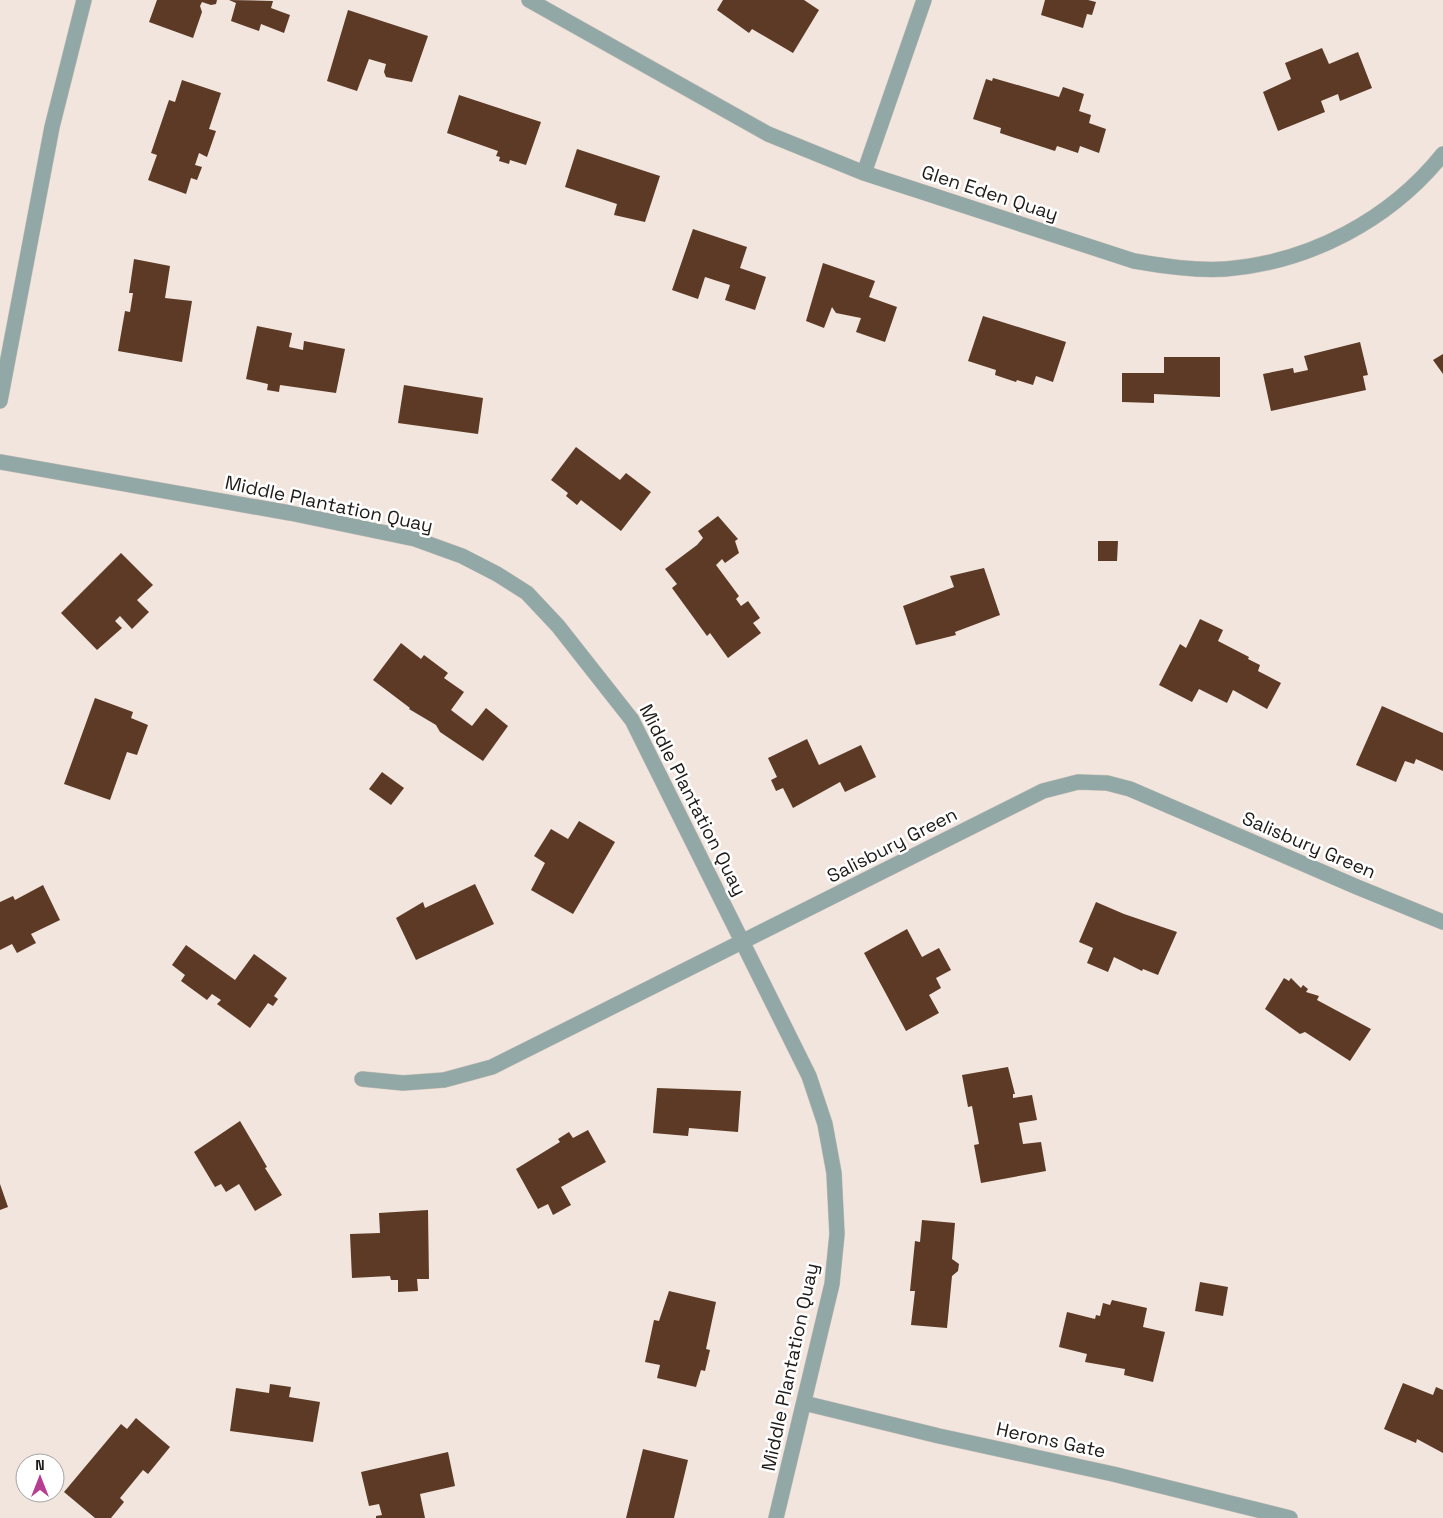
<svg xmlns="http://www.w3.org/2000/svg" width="1443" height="1518" font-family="'Space Grotesk',sans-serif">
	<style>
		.building { fill: #5c3a25 }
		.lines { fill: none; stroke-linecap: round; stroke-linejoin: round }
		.street-casing { stroke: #cbc1ba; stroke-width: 16 }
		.street { stroke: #91a8a6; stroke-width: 15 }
		.labels { text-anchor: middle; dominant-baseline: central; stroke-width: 5; stroke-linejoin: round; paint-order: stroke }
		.street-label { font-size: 19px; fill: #1f1b18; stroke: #fff }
	</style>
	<rect width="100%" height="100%" fill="#f1e5dd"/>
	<path class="building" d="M157,0H217L216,4L211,5L202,2L200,6L202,12L193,38L149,22Z
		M229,0L273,1L271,8L290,15L284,33L261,24L259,31L231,21L236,3Z
		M723,0H804L819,10L793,53L752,29L749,33L717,10Z
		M1045,0H1088L1096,2L1092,15L1087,14L1083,28L1041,15Z
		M348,10L428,36L412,82L386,77L384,72L386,64L369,59L357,91L327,81Z
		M1322,48L1329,64L1358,52L1372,88L1340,101L1338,94L1321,101L1325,112L1278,131L1263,92L1291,79L1285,63Z
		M993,78L1059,97L1063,87L1084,94L1079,111L1091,115L1089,123L1106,129L1099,153L1080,146L1078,153L1057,146L1055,151L1000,133L1001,128L973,119L986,79L992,81Z
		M182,80L221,93L209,129L216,131L207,157L199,153L195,165L202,167L197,180L191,178L186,194L148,180L157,155L151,153L169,100L175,102Z
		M459,95L541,122L526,165L510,160L509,164L499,161L500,157L496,156L498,151L447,133Z
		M577,149L660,176L645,222L614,215L617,204L565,187Z
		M693,229L747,247L740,268L766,277L755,310L725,300L730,285L705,277L698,299L672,290Z
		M134,259L170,266L165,298L192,301L182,362L118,351L125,311L130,312L133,293H129Z
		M823,263L875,281L869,297L897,307L885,342L856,332L861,318L836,313L832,307L824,328L806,321Z
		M983,316L1066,342L1053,382L1036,376L1033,385L1017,380L1016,382L995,375L996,370L968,361Z
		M257,326L292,333L289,347L303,350L304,341L345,349L336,393L280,385L279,392L267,390L268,384L246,379Z
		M1360,342L1368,375L1363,376L1366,390L1271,411L1263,374L1293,368L1294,373L1308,370L1304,356Z
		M1443,354V374L1433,360Z
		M1164,357H1220V397L1154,394V403L1122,402V373H1164Z
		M404,385L483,398L478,434L398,423Z
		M576,447L620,480L626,473L651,492L621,531L581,500L577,505L566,496L568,493L551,480Z
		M718,516L738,539L735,541L739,553L725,563L722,559L716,565L739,596L736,599L741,606L748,601L760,618L753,623L761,633L728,658L710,633L707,636L672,588L677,584L665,569L697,545L703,538L698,531Z
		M1098,541H1118L1117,561H1098Z
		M121,553L153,585L137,600L149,612L132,629L120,616L115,621L122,628L97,650L61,613Z
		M984,568L1000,615L955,632L956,635L916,645L903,606L954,587L950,576Z
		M1200,619L1223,630L1218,641L1249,657L1248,659L1260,665L1258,671L1281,683L1267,709L1233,690L1227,703L1199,689L1192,702L1159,685L1180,644L1186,648Z
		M401,643L421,659L424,655L448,673L444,678L464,692L451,710L472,726L486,708L508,726L483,761L440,732L436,725L409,709L410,708L373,680Z
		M95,698L133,712L131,718L148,725L137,755L127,752L110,800L64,784Z
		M1382,706L1443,733V771L1416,759L1414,764L1405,761L1396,782L1356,765Z
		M807,739L819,765L861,745L876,777L845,792L840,782L793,808L783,788L776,791L771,780L777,777L768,758Z
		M382,772L404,788L391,805L369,789Z
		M579,821L615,842L573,914L531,890L545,863L534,856L551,829L568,839Z
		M475,884L494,924L416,960L396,918L423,902L425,908Z
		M43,885L60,920L31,934L36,943L17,953L12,944L0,950V902L13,896L15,900Z
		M1096,902L1124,914L1177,932L1158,975L1143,969L1142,971L1114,957L1108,972L1087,963L1093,948L1079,942Z
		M907,929L922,957L939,948L951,970L936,978L941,988L929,995L939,1013L906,1031L864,953Z
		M186,945L235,980L254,954L287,978L274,996L278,999L273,1006L268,1003L250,1028L217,1004L221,1000L212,994L207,1000L181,981L185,975L172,965Z
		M1284,978L1289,981L1291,978L1301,988L1303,985L1308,989L1306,992L1319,996L1317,1000L1371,1029L1350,1061L1305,1032L1300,1034L1265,1009Z
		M1008,1067L1015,1094H1013V1098L1032,1095L1037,1120L1019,1123L1023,1144L1041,1142L1046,1171L981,1183L974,1145L979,1144L972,1106L968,1107L962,1075Z
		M657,1088L741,1091L738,1132L689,1128L688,1136L653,1133Z
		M240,1121L267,1167L265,1168L282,1195L255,1211L239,1184L226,1192L221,1184L215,1187L194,1152Z
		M588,1130L606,1162L561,1187L571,1205L553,1215L548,1204L538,1209L516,1169L560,1142L558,1139L569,1132L573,1138Z
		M0,1184L8,1207L0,1210Z
		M428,1210L429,1279H417L418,1291L398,1292V1280H391L390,1276L352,1278L350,1234L380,1233L379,1213Z
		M922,1220L955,1223L952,1259L959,1264L958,1271L952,1276L947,1328L911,1325L915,1291H910L915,1241L920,1242Z
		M1200,1282L1228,1287L1223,1316L1195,1311Z
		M669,1291L716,1302L706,1349L710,1350L705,1371L701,1370L696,1387L657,1378L660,1365L645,1362L654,1320L659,1321Z
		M1112,1300L1147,1308L1143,1327L1165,1332L1153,1382L1124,1375L1125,1369L1085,1362L1087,1354L1059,1347L1067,1312L1095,1319L1096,1315L1100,1316L1103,1303L1110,1305Z
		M1403,1383L1433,1395L1436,1387L1443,1390V1453L1417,1439L1416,1443L1384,1429Z
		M270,1384L291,1387L289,1397L320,1402L313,1442L230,1431L236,1388L269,1393Z
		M136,1418L170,1447L148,1474L143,1470L120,1498L124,1502L111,1518H95L64,1492L121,1424L127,1429Z
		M643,1449L688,1460L674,1518H626Z
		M448,1452L455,1486L420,1494L425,1518H376V1516L382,1515L379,1504L369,1506L361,1472Z"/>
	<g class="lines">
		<defs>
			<path id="street" d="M529,0L768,134L864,173L1134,261C1164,266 1195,271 1226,269C1310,262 1390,220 1443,154
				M864,173L924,0
				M0,401L52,127L84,0
				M0,462L290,513L415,539L462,556L497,574L527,593L558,626L632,720L809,1076L825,1124L834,1173L837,1234L832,1284L776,1518
				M362,1079L403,1083L444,1080L492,1067L1043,791L1078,782L1107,783L1130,789L1357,887L1443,922
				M804,1403L939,1436L1113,1474L1290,1518"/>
		</defs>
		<use href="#street" class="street-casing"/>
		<use href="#street" class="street"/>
	</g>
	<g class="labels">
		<g class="street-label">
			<text transform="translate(990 193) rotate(18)">Glen Eden Quay</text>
			<text transform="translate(329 504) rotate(12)">Middle Plantation Quay</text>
			<text transform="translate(693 800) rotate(63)">Middle Plantation Quay</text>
			<text transform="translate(892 845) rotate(-27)">Salisbury Green</text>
			<text transform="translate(1309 845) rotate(23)">Salisbury Green</text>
			<text transform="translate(790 1367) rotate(-78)">Middle Plantation Quay</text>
			<text transform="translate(1051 1440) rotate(12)">Herons Gate</text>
		</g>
	</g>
	<g transform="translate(40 1478)"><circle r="24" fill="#ffffff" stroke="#a5a4a3"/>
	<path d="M0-4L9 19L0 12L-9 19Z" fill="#b63d91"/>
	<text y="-8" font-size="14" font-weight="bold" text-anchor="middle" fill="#1f1b18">N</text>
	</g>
</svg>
